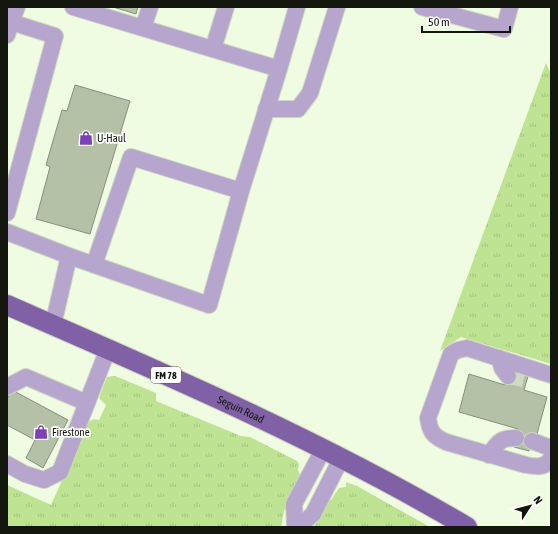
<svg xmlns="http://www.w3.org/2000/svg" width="558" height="534" font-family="'Asap Condensed',sans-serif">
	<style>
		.grass { fill: url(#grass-tufts) }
		.building { fill: #b4c1a7; stroke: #859079 }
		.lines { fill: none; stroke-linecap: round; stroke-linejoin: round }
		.minor-tunnel { stroke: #cedac2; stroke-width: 16; stroke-dasharray: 16 8; stroke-linecap: butt }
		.minor-casing { stroke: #ccd7c0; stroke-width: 18 }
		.major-casing { stroke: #ccd7c0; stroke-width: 22 }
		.minor { stroke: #b6a6cd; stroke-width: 16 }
		.major { stroke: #8161a6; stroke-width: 20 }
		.labels { text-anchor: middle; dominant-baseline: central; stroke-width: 3.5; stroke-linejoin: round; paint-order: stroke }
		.shield { fill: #fff; stroke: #595c56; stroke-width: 1 }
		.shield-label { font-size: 10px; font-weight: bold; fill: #12160d }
		.poi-label { font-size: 11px; fill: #12160d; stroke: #fff; text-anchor: start }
		.street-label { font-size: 11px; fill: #12160d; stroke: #fff }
	</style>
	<defs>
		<pattern id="grass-tufts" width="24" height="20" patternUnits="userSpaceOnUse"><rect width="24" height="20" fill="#bee393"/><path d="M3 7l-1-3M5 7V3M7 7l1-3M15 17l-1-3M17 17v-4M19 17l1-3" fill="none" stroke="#a2c27e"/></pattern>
	</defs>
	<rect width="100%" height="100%" fill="#effce2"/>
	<path class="grass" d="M546,63L551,74V364L461,337L440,351Z
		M115,376L156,393V401L241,436L250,437L297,461L299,464L298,470L301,477L284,511L281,527H7V485L51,505L88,422L94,419L99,420L106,405L99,398L107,377Z
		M346,482L357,486L430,527H314L327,501L331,500L339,488L346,487Z"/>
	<path class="building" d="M113,7H138L136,14Z
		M75,85L130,101L90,234L36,219L50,167L46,165L62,110L67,111Z
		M511,368L529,373L524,390L547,397L537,434H534L529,451L514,447L518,429L459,412L469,374L505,385Z
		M12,390L68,420L43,468L26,458L35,440L7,425V399Z"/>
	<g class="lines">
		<path class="minor-tunnel" d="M508,376L527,380"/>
		<defs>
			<path id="minor" d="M73,7L279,69L297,7
				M422,7L504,29L510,7
				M7,20L11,22L7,35
				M143,28L150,7
				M213,49L226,7
				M266,109H298L310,93L337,7
				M7,213L55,36L11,22L17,7
				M7,232L69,256L53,325
				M69,256L209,305L241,191L279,69
				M94,265L131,157L241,191
				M499,358L502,368L508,376
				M551,375L467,348L458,350L451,354L428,418C430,432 433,436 446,442L526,465C536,467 545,468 551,459
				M7,387L26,377L87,403
				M532,441L551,448
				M489,455C498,442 500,438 516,438
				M7,464L25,474L44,480L60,472L108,349
				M295,527L294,504L323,450
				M299,527L313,514L341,459"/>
			<g id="major">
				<path id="s1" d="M7,305C163,373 320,440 467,527"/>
			</g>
		</defs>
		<use href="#minor" class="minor-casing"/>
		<use href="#major" class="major-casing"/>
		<use href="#minor" class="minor"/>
		<use href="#major" class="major"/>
	</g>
	<defs>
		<symbol id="shop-bare" viewBox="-9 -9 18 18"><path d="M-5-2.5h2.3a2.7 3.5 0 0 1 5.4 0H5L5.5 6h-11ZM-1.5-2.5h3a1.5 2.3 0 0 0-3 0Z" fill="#7d41b7" stroke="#fff" stroke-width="2.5" paint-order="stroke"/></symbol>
	</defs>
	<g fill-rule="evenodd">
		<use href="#shop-bare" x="76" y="128" width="20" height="20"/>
		<use href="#shop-bare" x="31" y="422" width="20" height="20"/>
	</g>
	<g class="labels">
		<rect class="shield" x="151" y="367" width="30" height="16" rx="3"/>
		<g class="shield-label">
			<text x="166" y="375">FM 78</text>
		</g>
		<g class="poi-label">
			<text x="97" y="138">U-Haul</text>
			<text x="52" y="432">Firestone</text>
		</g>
		<g class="street-label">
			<text stroke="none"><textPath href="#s1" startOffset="256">Seguin Road</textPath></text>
		</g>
	</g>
	<rect width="558" height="534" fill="none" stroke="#12160d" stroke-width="16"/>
	<g transform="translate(530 506) rotate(54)" stroke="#ffffff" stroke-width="3" paint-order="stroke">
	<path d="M0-3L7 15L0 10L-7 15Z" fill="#12160d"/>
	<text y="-6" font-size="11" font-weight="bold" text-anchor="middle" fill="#12160d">N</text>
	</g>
	<path d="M422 26v6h88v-6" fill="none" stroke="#12160d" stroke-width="2"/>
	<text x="428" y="26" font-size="12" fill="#12160d" stroke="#ffffff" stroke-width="3" paint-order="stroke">50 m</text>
</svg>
